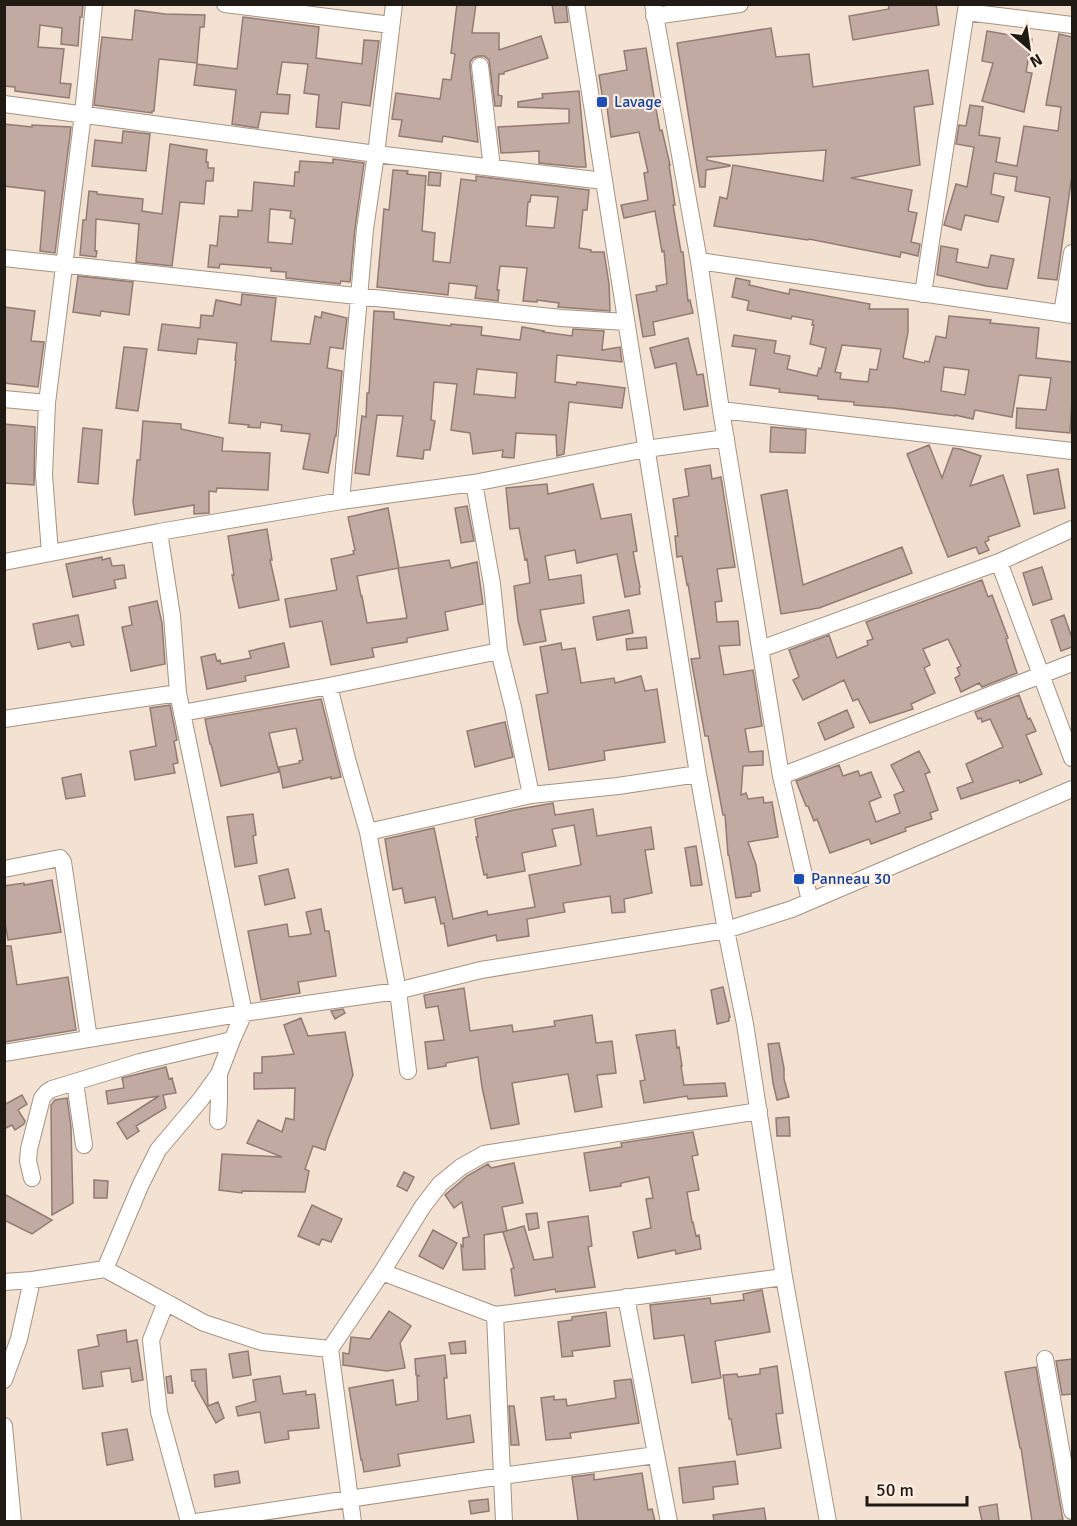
<svg xmlns="http://www.w3.org/2000/svg" width="1077" height="1526" font-family="Signika,sans-serif">
	<style>
		.building { fill: #c1aaa1; stroke: #917b73; stroke-width: 1.5; fill-rule: evenodd }
		.lines { fill: none; stroke-linecap: round; stroke-linejoin: round }
		.minor-casing { stroke: #a49384; stroke-width: 18 }
		.minor { stroke: #fff; stroke-width: 16 }
		.transit-dot { fill: #1a4fb4; stroke: #feefe2; stroke-width: 2 }
		.labels { text-anchor: middle; dominant-baseline: central; stroke-width: 4.5; stroke-linejoin: round; paint-order: stroke }
		.transit-label { font-size: 16px; fill: #164399; stroke: #feefe2; text-anchor: start }
	</style>
	<rect width="100%" height="100%" fill="#f3e1d1"/>
	<path class="building" d="M4,4H83L82,17H80L78,46L61,44L62,28L40,25L38,47L64,49L60,83L71,84L69,98L15,91V87L4,86Z
		M457,4H476L472,33H499V50L541,36L548,58L504,72V74H499L498,95L502,96L501,106H495L489,60L484,56H478L473,58L470,62V67L478,142L443,136L442,142L399,136L402,120L392,119L396,93L440,99L443,79L451,80L455,54L451,53Z
		M552,4H566L568,22L555,23Z
		M888,4H936L939,25L853,40L849,16L889,9Z
		M135,10L165,14L205,15L204,27H200L197,63L159,59L154,111H152V113L94,105L102,37L132,40Z
		M243,17L319,27L316,58L362,64L364,40L379,41L370,106L342,102L339,129L316,127L319,95L304,93L308,64L282,62L277,94L290,95L288,114L261,112L258,128L232,124L236,90L194,85L197,64L237,69Z
		M771,28L776,57L809,54L813,87L928,70L933,104L914,107L920,165L851,178L912,190L908,211L917,213L911,242L920,244L918,256L901,252L900,257L809,239L808,240L714,226L720,197L727,199L733,165L823,181L826,150L707,157V160L730,165V166L706,170L705,187H700L677,43Z
		M987,31L1032,39L1026,72L1032,73L1024,112L982,101L993,63L982,61Z
		M1059,34L1072,37V175L1057,280L1038,278L1050,198L1048,197L1015,191L1017,177L994,173L991,194L1004,197L998,222L965,215L961,230L944,225L956,184L967,187L974,147L956,144L959,125L966,126L970,105L983,107L979,135L1000,138L996,162L1017,166L1024,126L1058,131L1061,107L1046,105Z
		M646,48L656,109L660,131L662,130L670,165H669L675,205H673L681,252H683L688,301L690,300L693,313L653,322L655,335L643,337L636,295L657,291L656,286L667,284L664,251L662,252L655,211L624,218L621,205L648,200L644,173L648,172L639,132L611,137L606,100L603,101L599,75L627,70L624,51Z
		M579,91L586,167H578L539,163V151L501,153L498,127L569,123V109L518,107V102L543,98L542,94Z
		M4,124L32,127V125L71,127L55,253L40,251L45,191L4,186Z
		M123,131L150,134L146,171L92,166L95,140L122,143Z
		M170,144L207,150L206,162H208V168H214L213,181H206L204,204L180,202L172,266L136,262L139,224L96,219L95,251H97L96,257L80,255L83,220H86L89,191L97,192V194L143,199L142,211L162,214Z
		M333,159L364,163L355,228L350,282L341,281L340,284L286,278V272L271,271V268L220,264L219,268L208,267L210,245L217,246L220,216L238,217V210L252,211L254,182L294,186L295,172H299L300,161L333,163ZM270,209L291,211L290,218L295,219L292,244L268,242Z
		M393,170L408,171L407,174L426,176L422,231L435,233L433,261L450,263L461,179L476,181V176L589,190L587,210H583L579,248L591,250V252H604L609,284L610,311L558,307L559,303L537,300V302L523,301L527,268L500,266L497,290H499L498,301L475,298L477,286L449,283L448,295L377,287L384,209L389,210ZM531,195L558,197L554,228L526,226L528,202H530Z
		M429,172L441,173L440,186L428,185Z
		M941,246L958,249L956,262L988,268L991,255L1014,259L1007,289L986,286L937,275Z
		M78,276L133,282L129,315L101,311L100,316L73,312Z
		M736,278L750,281L749,285L789,294L790,289L870,304L869,309H908V332L903,358L924,363L925,361L929,362L936,336L946,338L949,316L991,320L990,323L1039,328L1036,358L1072,362V400L1070,433L1016,428L1017,408L1046,410L1051,378L1019,375L1012,417L975,410L973,419L955,415V416L893,408L854,405V402L818,399V396L779,392L780,389L750,385L756,349L732,346L734,335L776,341L774,353L790,356L787,369L817,376L819,368L821,369L826,348L810,344L814,325H812L813,320L792,316L791,319L747,310L749,301L732,297ZM842,345L881,349L877,370L870,369L868,382L840,379L841,373L835,372ZM944,367L969,370L965,395L941,391Z
		M242,294L276,298L271,341L310,344L315,316L321,318L322,312L347,318L343,349L330,347L327,368L342,371L336,436H335L328,473L303,469L310,434L281,431L282,425L261,422L260,428L248,427L249,425L229,423L236,360H235L237,343L198,339L196,354L158,350L162,324L200,328L201,315L213,316L216,300L241,305Z
		M4,307L35,311L31,341L44,342L38,387L4,383Z
		M374,311L394,312V319L451,326V324L482,327L481,335L520,340L522,327L544,331L543,332L572,336L573,329L604,331L602,350L620,347L622,362L557,355L555,382L576,385L577,382L625,388L622,408L569,402L564,454L557,456L556,435L516,433L514,458L502,457L503,450L473,454L470,433L451,430L457,384L434,382L431,420L435,421L430,450H424L423,459L397,456L403,416L377,415L369,475L355,473L362,416L366,417L367,393H369ZM477,369L517,373L515,398L474,394Z
		M688,338L697,375L703,374L708,406L684,410L676,363L655,368L650,348Z
		M124,347L147,349L138,411L116,408Z
		M143,421L181,424V429L223,438L222,451L270,453L268,490L217,488L216,492L209,491V513L194,514V505L135,515L133,502L137,460H140Z
		M4,424L35,427L34,485L4,483Z
		M771,427L806,430L805,453L770,452Z
		M83,428L102,430L98,484L78,482Z
		M929,445L942,478L953,448L960,449L981,456L970,486L1003,475L1020,526L988,537L989,540L985,542L989,550L979,554L976,547L948,557L907,454Z
		M710,465L712,479L721,477L735,567L717,569L722,601L715,602L717,622L738,621L740,645L719,646L724,675L753,670L762,726L745,729L749,752L763,751V765L743,766L741,795L746,793L748,799L763,797L764,803L772,802L778,837L748,842L756,865L760,891L751,893V896L736,898L729,855H728L725,815H723L708,736H705L691,659L700,658L688,584L687,585L682,556L677,557L675,536H678L673,499L689,496L685,469Z
		M1058,469L1065,508L1034,514L1027,475Z
		M547,484L548,494L593,484L601,519L631,514L637,551L633,552L640,587L639,588L640,594L625,597L617,554L577,563L575,550L545,556L549,580L581,575L584,603L540,610L546,641L524,645L518,620L514,586L530,583L527,559L525,560L519,528L510,529L506,488Z
		M787,490L803,585L902,547L912,573L819,608L781,614L761,495Z
		M467,506L474,541L461,543L455,508Z
		M388,508L399,568L357,576L361,596H362L367,623L407,618L398,568L449,560L451,568L477,562L483,604L445,612L448,630L407,638V642L372,648L374,657L331,665L322,621L290,627L285,599L337,590L331,559L354,554L353,551L355,550L348,517Z
		M267,529L272,560H270L279,600L239,608L232,575H234L228,536Z
		M102,557V560L110,558L112,566L124,565L126,578L114,580L116,588L73,597L66,564Z
		M1042,567L1052,599L1033,605L1023,573Z
		M982,580L988,597L992,595L1008,638L1006,639L1017,673L982,687L979,683L961,692L955,678L960,675L957,668L961,666L948,639L923,649L930,665L924,668L935,693L911,704L913,709L870,723L858,699L853,701L844,680L803,700L793,680L799,677L789,650L829,635L837,658L868,645L867,641L873,639L866,622Z
		M157,601L162,623L165,664L131,671L122,627L132,625L129,607Z
		M629,610L633,633L597,640L593,617Z
		M78,615L84,645L72,647L70,642L38,649L33,624Z
		M1064,615L1072,638V647L1061,651L1051,620Z
		M646,637L647,648L627,650L626,639Z
		M284,643L289,667L245,676L246,681L207,689L201,657L215,654L217,661L220,660L221,664L251,658L249,651Z
		M561,643L562,650L575,648L581,683L614,678L615,683L641,676L645,691L657,689L665,742L604,751L605,760L549,770L536,695L548,693L540,647Z
		M1019,695L1028,719L1030,718L1036,731L1026,735L1042,774L1020,783L1019,780L961,799L957,788L973,782L966,764L1003,747L990,719L982,722L981,718L978,719L975,712Z
		M321,699L341,777L331,779V777L283,788L279,767L300,763L299,761L303,760L296,728L269,733L279,772L221,786L211,744H210L205,719Z
		M170,705L177,740L174,741L178,763L173,764L175,773L135,780L130,751L156,746L150,708Z
		M847,710L854,727L825,740L818,723Z
		M505,722L513,757L475,767L467,731Z
		M919,751L930,772L925,774L938,810L930,813L932,819L905,828L906,831L871,844L869,839L830,853L817,819L814,821L808,806H806L796,781L839,765L843,776L858,771L860,776L871,772L881,797L869,802L876,822L900,813L894,795L904,791L891,765Z
		M81,774L85,796L66,799L62,778Z
		M553,803L555,815L593,809L597,836L651,827L654,849L645,850L652,893L624,899L625,912L612,913L610,896L563,903L565,912L527,919L529,936L497,941L496,935L448,946L444,923L441,924L435,897L405,903L402,888L393,890L385,839L434,828L453,919L487,911L488,915L535,907L529,875L581,865L574,825L552,829L556,846L522,853L525,871L487,878V874L484,875L476,837H478L475,819L514,810Z
		M253,814L256,835L253,836L257,863L235,867L227,817Z
		M696,846L702,885L691,886L685,848Z
		M288,869L295,898L265,905L259,876Z
		M52,880L61,932L8,940L4,917V886L24,883V885Z
		M321,909L325,931H329L336,976L298,982L300,993L261,1000L248,931L287,924L289,937L311,934L306,912Z
		M4,946H11L17,985L68,977L76,1030L4,1042Z
		M723,987L730,1017H729V1021L717,1024L711,990Z
		M464,988L470,1031L512,1025L513,1032L555,1026L554,1021L592,1015L596,1043L612,1041L616,1073L597,1075L602,1107L575,1112L568,1074L512,1083L519,1124L491,1129L482,1087L478,1057L446,1063V1066L428,1069L425,1042L444,1040L438,1006L426,1008L424,995Z
		M343,1009L345,1013L335,1019L331,1011Z
		M301,1018L308,1036L345,1032L353,1075L328,1139L325,1150L313,1146L305,1169L309,1171L305,1192L242,1191V1193L219,1190L222,1154L282,1157L247,1143L258,1120L282,1132L286,1118L294,1120L295,1088L254,1089V1073H262V1057L276,1056L294,1054L284,1025Z
		M675,1030L677,1048L679,1047L682,1066H681L684,1085L725,1083L727,1096L688,1099L687,1096L644,1103L640,1081L645,1080L636,1035Z
		M779,1043L784,1068V1079L789,1097L777,1100L773,1083L768,1044Z
		M166,1067L169,1079L172,1078L176,1093L163,1095L166,1108L136,1126L139,1131L127,1139L117,1123L159,1096L108,1104L106,1091L124,1088L122,1078Z
		M22,1095L27,1104L18,1110L25,1121L24,1124L15,1130L12,1125L4,1129V1105Z
		M67,1098L71,1127L73,1203L52,1215L51,1105L55,1100Z
		M789,1117L790,1136H777L776,1118Z
		M693,1132L698,1155L692,1156L699,1190L687,1192L692,1222H693L696,1236L699,1235L701,1249L676,1254L675,1250L638,1258L633,1232L651,1228L646,1199L653,1198L649,1177L621,1183V1186L590,1191L584,1153L622,1147L621,1143Z
		M514,1163L523,1203L502,1207L507,1231L484,1235L485,1269L463,1270L461,1245L463,1247V1238L469,1237L462,1202L454,1208L445,1195L467,1176L488,1164L491,1168Z
		M404,1172L414,1177L407,1191L397,1186Z
		M94,1180L108,1181L107,1198H94Z
		M4,1194L39,1213L52,1220L32,1234L4,1220Z
		M312,1205L342,1219L331,1242L322,1239L319,1245L298,1236Z
		M537,1213L539,1228L529,1230L526,1214Z
		M588,1216L592,1246L588,1247L595,1287L556,1292L555,1289L515,1296L511,1269L514,1268L503,1232L524,1226L534,1260L553,1257L548,1222Z
		M433,1230L457,1243L443,1269L419,1256Z
		M762,1290L770,1332L715,1341L721,1378L692,1383L684,1335L654,1339L650,1305L710,1298L711,1304L744,1300L743,1294Z
		M389,1311L411,1326L400,1343L405,1368L387,1371L343,1365V1353L349,1354L351,1337L370,1339Z
		M606,1312L610,1346L572,1351L573,1356L562,1357L558,1322L572,1320V1317Z
		M126,1330L127,1342L137,1340L143,1380L132,1382L130,1368L101,1372L103,1386L83,1389L78,1350L99,1346L97,1335Z
		M465,1341L466,1353L451,1354L449,1343Z
		M248,1351L251,1375L233,1378L229,1354Z
		M445,1355L447,1378H444L447,1419L470,1415L474,1442L398,1454L400,1466L364,1472L362,1460H361L349,1388L393,1380L396,1405L418,1401L417,1376H420L416,1375L415,1359Z
		M1072,1359V1394L1062,1395L1056,1361Z
		M777,1366L783,1413L776,1414L781,1448L737,1455L731,1419H729L723,1375L737,1374L738,1377L760,1374V1369Z
		M1036,1367L1063,1520L1054,1521H1032L1021,1448H1020L1005,1372Z
		M206,1369L208,1406L218,1402L224,1418L216,1423L195,1385V1381H192L191,1370Z
		M171,1376L173,1393H168L166,1377Z
		M280,1376L283,1394L306,1391V1395L315,1394L319,1428L288,1431L289,1439L265,1443L260,1412L238,1416L236,1407L256,1401L253,1380Z
		M631,1379L639,1423L570,1433L571,1438L546,1440L541,1398L554,1396V1400L566,1399L567,1406L616,1398L614,1381Z
		M509,1406H514L519,1445H511Z
		M127,1429L133,1460L107,1465L102,1433Z
		M735,1461L738,1484L713,1487L714,1499L683,1503L679,1468Z
		M238,1471L240,1483L215,1487L214,1475Z
		M642,1473L648,1510L652,1509L655,1521H578L572,1477L594,1474V1480Z
		M488,1499L489,1511L471,1514L469,1501Z
		M997,1504L999,1521H982L979,1507Z
		M764,1508L766,1521H714L713,1515Z"/>
	<g class="lines">
		<defs>
			<path id="minor" d="M225,4L391,25
				M576,4L698,774L726,930L745,1024L784,1277L828,1522
				M653,4L699,261L721,410L781,776L810,901
				M966,12L1072,25
				M654,16L740,4
				M480,66L492,168
				M4,104L376,154L604,181
				M4,258L561,318L626,322
				M699,261L1072,315
				M923,294L967,4
				M1062,313L1072,253
				M4,399L47,403
				M721,410L1072,451
				M474,483L492,584L499,651L513,707L531,795
				M341,501L365,229L376,154L394,4
				M50,553L44,475L47,403L83,114L94,4
				M4,562L159,532L341,501L474,483L646,449L726,438
				M999,562L1072,758
				M761,649L999,562L1072,529
				M329,686L347,759L368,832L398,991L408,1071
				M182,713L329,686L499,651
				M4,719L178,693
				M781,776L1072,663
				M368,832L531,795L618,786L698,774
				M4,869L60,858L63,862L89,1039
				M4,1053L244,1013L397,991L481,970L726,930L792,909L1072,789
				M75,1082L84,1145
				M218,1121L219,1100V1074
				M32,1178L28,1161L29,1149L42,1098L47,1092L52,1089L140,1062L232,1040
				M105,1269L141,1184L158,1150L201,1099L219,1074L232,1040L244,1013L178,693L172,616L159,532
				M382,1272L495,1315L784,1277
				M4,1282L32,1280L105,1269L204,1323L262,1342L330,1349L382,1272L423,1206L440,1184L461,1167L484,1154L759,1111
				M626,1297L669,1522
				M166,1302L151,1340L159,1412L189,1522
				M495,1315L504,1522
				M330,1349L353,1522
				M1045,1359L1072,1511
				M4,1380L19,1339L32,1280
				M4,1426L13,1522
				M196,1522L502,1476L656,1455"/>
		</defs>
		<use href="#minor" class="minor-casing"/>
		<use href="#minor" class="minor"/>
	</g>
	<g class="transit-dot">
		<rect x="596" y="96" width="12" height="12" rx="3"/>
		<rect x="793" y="873" width="12" height="12" rx="3"/>
	</g>
	<g class="labels">
		<g class="transit-label">
			<text x="614" y="102">Lavage</text>
			<text x="811" y="879">Panneau 30</text>
		</g>
	</g>
	<rect width="1077" height="1526" fill="none" stroke="#201a14" stroke-width="12"/>
	<g transform="translate(1029 48) rotate(151)" stroke="#feefe2" stroke-width="4.5" paint-order="stroke">
	<path d="M0-4.5L10 22L0 15L-10 22Z" fill="#201a14"/>
	<text y="-9" font-size="16" font-weight="bold" text-anchor="middle" fill="#201a14">N</text>
	</g>
	<path d="M867 1496v9h100v-9" fill="none" stroke="#201a14" stroke-width="3"/>
	<text x="876" y="1496" font-size="18" fill="#201a14" stroke="#feefe2" stroke-width="4.5" paint-order="stroke">50 m</text>
</svg>
